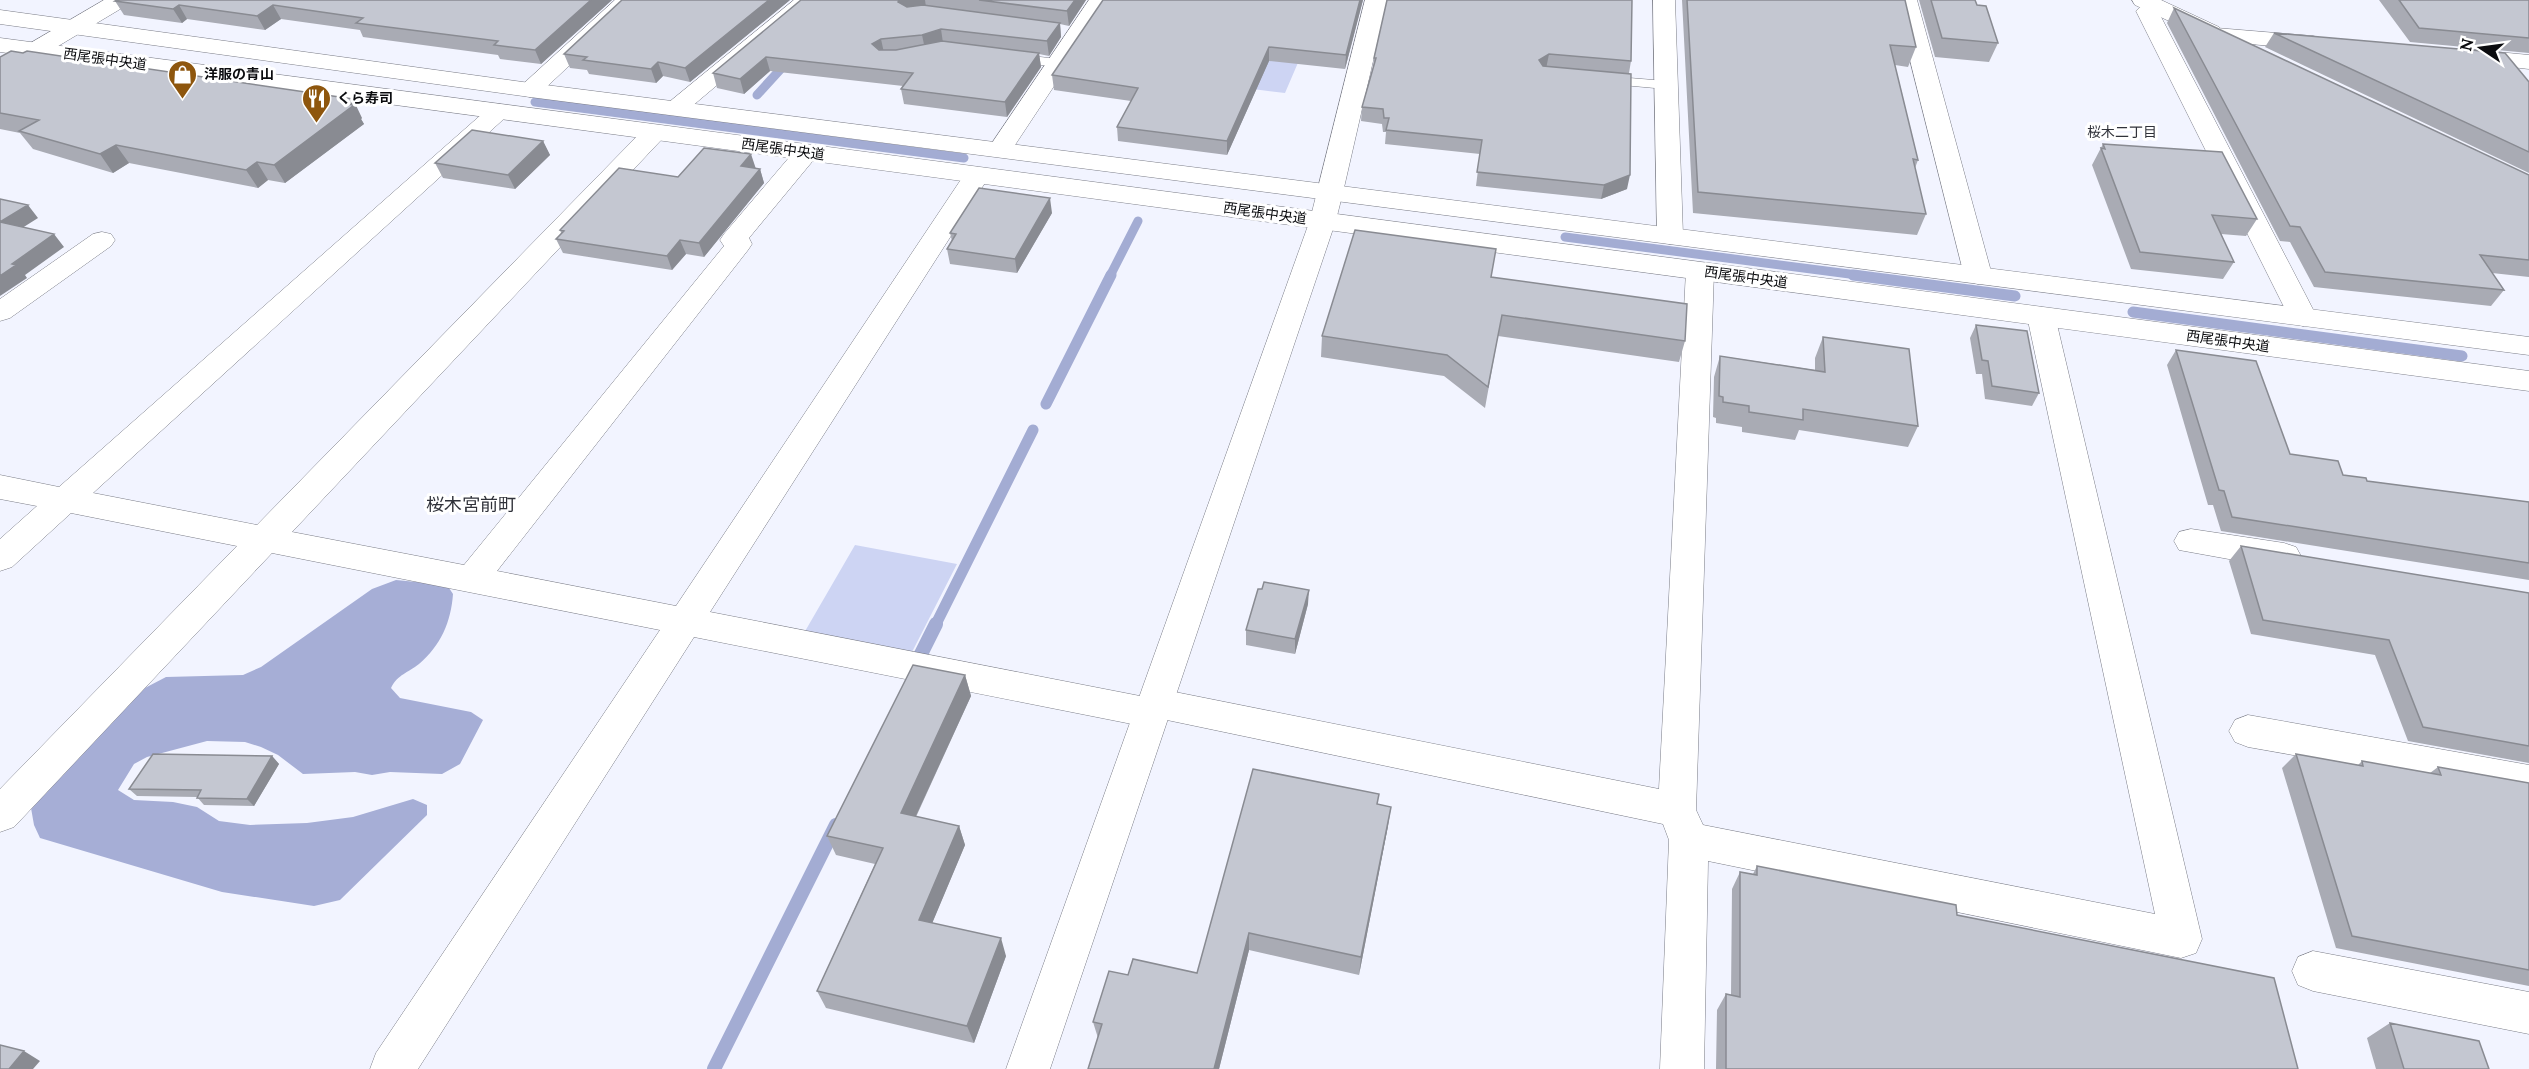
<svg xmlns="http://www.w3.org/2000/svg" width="2529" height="1069" font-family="Lora,'Noto Sans JP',serif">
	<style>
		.green { fill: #cdd4f3 }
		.forest { fill: #a6aed6 }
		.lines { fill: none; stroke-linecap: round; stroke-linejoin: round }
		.stream-far2 { stroke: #a3acd3; stroke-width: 9 }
		.stream-far1 { stroke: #a3acd3; stroke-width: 11 }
		.stream { stroke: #a3acd3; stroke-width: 14 }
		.service-casing { stroke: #7b7d87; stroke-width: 1 }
		.minor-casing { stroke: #7b7d87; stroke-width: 1 }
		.tertiary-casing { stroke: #7b7d87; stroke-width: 1 }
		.secondary-casing { stroke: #7b7d87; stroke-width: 1 }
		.primary-casing { stroke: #7b7d87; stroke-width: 1 }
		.service { fill: #fff; fill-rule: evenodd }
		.minor { fill: #fff; fill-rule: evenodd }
		.tertiary { fill: #fff; fill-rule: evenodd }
		.secondary { fill: #fff; fill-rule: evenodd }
		.primary { fill: #fff; fill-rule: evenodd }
		.wall { fill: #a9abb4 }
		.shaded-wall { fill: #898b92 }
		.building { fill: #c4c7d1; stroke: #898b92; stroke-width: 1.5 }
		.labels { text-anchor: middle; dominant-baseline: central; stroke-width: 6; stroke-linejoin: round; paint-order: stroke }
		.far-street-label { font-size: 14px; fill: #0b0c0f; stroke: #fff }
		.far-poi-label { font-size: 14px; font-weight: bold; fill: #0b0c0f; stroke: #fff; text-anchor: start }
		.far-neighbourhood-label { font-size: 14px; fill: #30323a; stroke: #fff }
		.quarter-label { font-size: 18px; fill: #30323a; stroke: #fff }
	</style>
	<rect width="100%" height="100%" fill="#f2f4ff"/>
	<path class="green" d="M1263,46L1303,51L1285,93L1245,88Z
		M855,545L957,564L911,654L804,633Z"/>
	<path class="forest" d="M396,580L447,585L453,594C451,622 441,645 419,664C408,673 398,674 391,688L400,698L471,712L483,720L460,764L442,774L390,772L372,775L355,772L303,774L278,755L261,747L245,742L207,741L147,757L134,764L118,790L134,800L173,802L197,807L219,821L250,825L307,823L353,817L413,799L427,805V815L340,900L314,906L222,892L40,838L34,825L31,808L143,689L166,677L243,675L261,667L372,589Z"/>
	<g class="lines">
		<path class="stream-far2" d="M757,95L789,60
			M535,102L964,158
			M1565,237L1865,276
			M1110,276L1138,221"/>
		<path class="stream-far1" d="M1853,275L2015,296
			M2133,312L2462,356
			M1046,404L1111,275
			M935,626L1033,430"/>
		<path class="stream" d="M921,654L936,624
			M714,1069L836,825"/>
		<defs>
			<path id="service" d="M1013,54L1058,59L1065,63L1058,67L1008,61L1006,58Z
				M1605,76L1666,81L1673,85L1666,89L1600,83L1598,80Z"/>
			<path id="minor" d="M615,0H639L538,95L530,97L522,95L518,90L522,85Z
				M794,0H818L684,113L676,115L668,113L664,108L668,103Z
				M1089,0H1111L1009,154L1000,156L991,154L988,149Z
				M1365,0H1387L1343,192L1339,197L1330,200L1321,197L1317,192Z
				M1653,0H1675L1683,236L1679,242L1670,244L1661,242L1657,236Z
				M1895,0H1917L1992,275L1988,281L1978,284L1968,281L1964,275Z
				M2157,0L2163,1L2166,6L2159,13L2317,317L2313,323L2303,326L2293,323L2289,317L2136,11L2147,1Z
				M2216,28L2313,36L2321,38L2324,43L2321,48L2313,50L2208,40L2205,35L2208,30Z
				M2466,49L2529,55V69L2458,61L2455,56L2458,51Z
				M499,104L507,106L511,111L507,116L93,493L257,525L646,127L655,125L664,127L667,132L664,137L292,532L464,565L724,246L720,240L724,234L798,147L807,145L816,147L819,152L816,157L749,238L752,244L748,250L497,571L676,606L964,175L968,170L977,167L986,170L990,175L710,612L1140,696L1142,692L1155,688L1659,789L1686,271L1690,265L1700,263L1710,265L1714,271L1696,810L1703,825L2155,914L2027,316L2031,310L2041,307L2051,310L2055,316L2202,939L2196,953L2181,958L1708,861L1704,1069H1660L1669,840L1663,824L1167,720L1165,724L1152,728L694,637L418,1069H370L376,1053L660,630L272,553L14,827L0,832V789L237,546L71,513L12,567L0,571V539L37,506L0,499V475L59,487L491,106Z
				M102,232L111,234L115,240L111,246L10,318L0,321V299L93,234Z
				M2191,529L2284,543L2296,547L2301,556L2296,565L2284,569L2179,550L2174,541L2179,532Z
				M2248,715L2529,765V797L2248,747L2235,742L2229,731L2235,720Z
				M2313,951L2529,992V1034L2313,991L2298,985L2292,971L2298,957Z"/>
			<path id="tertiary" d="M104,0H130L127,5L8,76L0,78V61Z
				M1330,184L1339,187L1343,192L1336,220L1050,1069H1006L1310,220L1317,192L1321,187Z"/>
			<path id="secondary" d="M2132,0H2161L2219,27L2222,32L2219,37L2211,39L2203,37L2135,5Z"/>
			<path id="primary" d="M0,10L530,83L2529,337V355L530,97L0,24Z
				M0,38L2529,371V391L0,52Z"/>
		</defs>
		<use href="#service" class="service-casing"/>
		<use href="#minor" class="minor-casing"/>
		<use href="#tertiary" class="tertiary-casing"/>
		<use href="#secondary" class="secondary-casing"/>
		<use href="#primary" class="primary-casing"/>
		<use href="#service" class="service"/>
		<use href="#minor" class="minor"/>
		<use href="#tertiary" class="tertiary"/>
		<use href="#secondary" class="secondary"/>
		<use href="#primary" class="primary"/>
	</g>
	<path class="wall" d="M117,0H612L541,64L500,59L498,55L363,37L360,30L281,19L265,30L187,19L182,23L124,15L115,1Z
		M790,0L690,82L663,76L656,83L589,74L587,70L570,68L564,54Z
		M801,0H1086L1069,26L1060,24L1061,37L1049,56L1039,54L1041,67L1007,117L904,104L901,89L903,86L770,71L744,94L717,88L713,73Z
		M1363,0L1345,69L1269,61L1227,155L1118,141L1117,127L1131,101L1054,90L1052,75Z
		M1387,0L1631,61L1629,73L1627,189L1601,199L1476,186L1480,154L1385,144L1386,132H1383L1382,124L1361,121L1362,107L1373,67L1374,58Z
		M1682,0H1905L1916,47L1908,67L1895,65L1918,160L1915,168L1926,214L1917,235L1693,213Z
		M1919,0H1975L1977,5L1998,43L1989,62L1935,57Z
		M2379,0H2529V53L2410,42Z
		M2174,8L2529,175V277L2492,273L2504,290L2491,306L2314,287L2290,242L2280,241L2167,23Z
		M2274,33L2529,82V173L2265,47Z
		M0,57L362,118L361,119L364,124L285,183L268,180L258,188L129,163L113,173L33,149L20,133L0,129Z
		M543,141L550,155L515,189L443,178L435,163Z
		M2103,144L2257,219L2246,236L2221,234L2234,262L2223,279L2131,269L2092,165Z
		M756,169H760L764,183L704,257L686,254L672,270L563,253L556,239L561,233L560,230L678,177Z
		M1052,213L1017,273L950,264L947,249L952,241L950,233Z
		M1492,277L1685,341L1679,362L1498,336L1485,408L1444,376L1321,357L1322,336Z
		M1976,325L2039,393L2032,406L1985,399L1982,374H1976L1970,338Z
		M1823,337L1918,426L1908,447L1799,430L1795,440L1742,432V427L1716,423V418L1713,417L1714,377L1720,356L1815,370V358Z
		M2176,350L2290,454L2343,475L2367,481L2529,502V580L2221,531L2213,505H2208L2167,365Z
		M2241,546L2529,593V763L2408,741L2375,655L2251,634L2229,561Z
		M1262,589L1308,604L1295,654L1246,645V630Z
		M965,675L971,696L916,817L959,826L965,845L932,923L1006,956L974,1043L826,1008L817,991L875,864L836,855L827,836Z
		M2296,754L2358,765L2362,761L2430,773L2438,767L2529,783V986L2336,948L2282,768Z
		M272,756L279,764L254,806L204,805L197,797L137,796L129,789Z
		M1377,804L1388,826L1359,975L1249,950L1219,1069H1088L1098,1038L1093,1022L1128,975L1197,973Z
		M1757,866L1957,915L2298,1069H1716L1717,1010L1726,994L1731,995L1732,889L1740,872L1753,874Z
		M2390,1023L2489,1069H2376L2367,1038Z"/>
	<path class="shaded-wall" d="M591,0H612L541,64L535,50Z
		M769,0H790L690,82L685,68Z
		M899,0H925L926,7L903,11L898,2Z
		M1075,0H1086L1069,26L1067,11Z
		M1360,0H1363L1345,69L1346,55Z
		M179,5L187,19L182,23L173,9Z
		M273,5L281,19L265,30L257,16Z
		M1060,23L1061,37L1049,56L1047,41Z
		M941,29L943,43L925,49L922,35Z
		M881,39L884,53L872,44Z
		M1269,47V61L1227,155V141Z
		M1039,53L1041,67L1007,117L1005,102Z
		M1549,54L1546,69L1537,74L1539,60Z
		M766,57L770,71L744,94L740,79Z
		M658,62L663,76L656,83L651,69Z
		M353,99L362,118L361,119L364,124L285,183L274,165Z
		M543,141L550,155L515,189L508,175Z
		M116,145L129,163L113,173L100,154Z
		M751,154L756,169L741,166Z
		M257,162L268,180L258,188L246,170Z
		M760,169L764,183L704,257L699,243Z
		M1630,175L1627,189L1601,199L1604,185Z
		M1050,198L1052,213L1017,273L1015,259Z
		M28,205L38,218L11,235L0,222Z
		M54,234L64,247L25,275L27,278L0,296V276L12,264Z
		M680,240L686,254L672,270L667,256Z
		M1309,590L1308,604L1295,654V639Z
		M965,675L971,696L908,833L901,813Z
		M272,756L279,764L254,806L247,799Z
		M1391,807L1388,826L1359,975L1361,957Z
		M959,826L965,845L926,938L919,920Z
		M1249,933V950L1219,1069H1214Z
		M1001,938L1006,956L974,1043L967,1026Z
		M24,1051L40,1061L33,1069H9Z"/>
	<path class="building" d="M117,0H591L535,50L494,45L498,41L356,23L363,18L273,5L257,16L179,5L173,9L115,1Z
		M622,0H769L685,68L658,62L651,69L583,60L587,57L564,54Z
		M801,0H899L898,2L907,7L923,5L1060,23L1047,41L941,29L922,35L881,39L872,44L879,50H896L942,41L1039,53L1005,102L901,89L913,73L766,57L740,79L713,73Z
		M979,0H1075L1067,11Z
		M1103,0H1360L1346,55L1269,47L1227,141L1117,127L1138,88L1052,75Z
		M1387,0H1632L1631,61L1549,54L1539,60L1543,66L1631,74L1630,175L1604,185L1477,172L1482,140L1386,130L1389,118H1384L1383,109L1362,107L1376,58H1374Z
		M1687,0H1905L1916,47L1890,45L1918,160L1913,159L1926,214L1698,192Z
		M1931,0H1975L1977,5L1986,6L1998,43L1942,38Z
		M2399,0H2529V38L2419,28Z
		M2174,8L2529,175V260L2480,255L2504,290L2325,272L2300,227L2290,226Z
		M2274,33L2505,53L2529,82V152Z
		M11,51L23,53L27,51L353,99L346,104L354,105L274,165L257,162L246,170L116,145L100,154L19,131L39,120L0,113V57Z
		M472,130L543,141L508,175L435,163Z
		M2103,144L2222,152L2257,219L2212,215L2234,262L2140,252L2101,148L2105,149Z
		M704,148L751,154L741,166L760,169L699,243L680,240L667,256L556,239L564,231L560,230L619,168L678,177Z
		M979,188L1050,198L1015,259L947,249L956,234L950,233Z
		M0,199L28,205L0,222L54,234L12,264L16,265L0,276Z
		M1355,230L1496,249L1491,277L1687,304L1685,341L1502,315L1488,387L1447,355L1322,336Z
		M1976,325L2027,331L2039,393L1992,386L1988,361L1982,360Z
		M1823,337L1909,349L1918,426L1803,409V420L1749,412V406L1723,402V397L1719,396L1720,356L1825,372Z
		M2176,350L2256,361L2290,454L2338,461L2343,475L2366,478L2367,481L2529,502V563L2232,517L2224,491L2219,490Z
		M2241,546L2529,593V746L2423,727L2389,640L2263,620Z
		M1264,582L1309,590L1295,639L1246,630L1258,589H1262Z
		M913,665L965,675L901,813L959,826L919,920L1001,938L967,1026L817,991L883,848L827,836Z
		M153,754L272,756L247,799L197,798L201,790L129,789Z
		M2296,754L2363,766L2362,761L2441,775L2438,767L2529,783V970L2352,936Z
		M1253,769L1379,794L1377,804L1391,807L1361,957L1249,933L1214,1069H1088L1102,1024L1093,1022L1109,971L1128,975L1133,959L1197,973Z
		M1757,866L1956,905L1957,915L2274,978L2298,1069H1726V994L1740,997V872L1757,875Z
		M2390,1023L2479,1041L2489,1069H2404Z
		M0,1045L24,1051L9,1069H0Z"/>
	<defs>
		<symbol id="shop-pin" viewBox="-11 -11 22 30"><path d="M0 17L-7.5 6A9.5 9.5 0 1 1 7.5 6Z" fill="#8e560d" stroke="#fff"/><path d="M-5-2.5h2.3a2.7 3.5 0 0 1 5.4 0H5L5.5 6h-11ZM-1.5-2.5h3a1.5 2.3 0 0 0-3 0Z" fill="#fff"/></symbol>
		<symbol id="restaurant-pin" viewBox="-11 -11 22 30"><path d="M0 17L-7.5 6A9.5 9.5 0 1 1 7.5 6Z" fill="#8e560d" stroke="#fff"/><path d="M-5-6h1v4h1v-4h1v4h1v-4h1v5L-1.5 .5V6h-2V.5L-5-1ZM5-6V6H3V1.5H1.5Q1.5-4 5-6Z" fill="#fff"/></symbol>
	</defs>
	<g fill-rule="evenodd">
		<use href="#shop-pin" x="166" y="58" width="33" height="45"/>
		<use href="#restaurant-pin" x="300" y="82" width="33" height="45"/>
	</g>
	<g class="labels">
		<g class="far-street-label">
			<text transform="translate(105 59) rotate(8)">西尾張中央道</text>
			<text transform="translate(783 149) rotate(8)">西尾張中央道</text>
			<text transform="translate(1265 213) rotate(8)">西尾張中央道</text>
			<text transform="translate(1746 277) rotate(8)">西尾張中央道</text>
			<text transform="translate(2228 341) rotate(8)">西尾張中央道</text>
		</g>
		<g class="far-poi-label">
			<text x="204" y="74">洋服の青山</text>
			<text x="337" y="98">くら寿司</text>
		</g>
		<g class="far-neighbourhood-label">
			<text x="2122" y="132">桜木二丁目</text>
		</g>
		<g class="quarter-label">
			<text x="471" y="504">桜木宮前町</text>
		</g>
	</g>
	<g transform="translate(2481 48) rotate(283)" stroke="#ffffff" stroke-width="4.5" paint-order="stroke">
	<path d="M0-4.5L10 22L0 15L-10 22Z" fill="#0b0c0f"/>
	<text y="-9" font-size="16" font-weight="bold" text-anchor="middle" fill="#0b0c0f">N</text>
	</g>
</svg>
